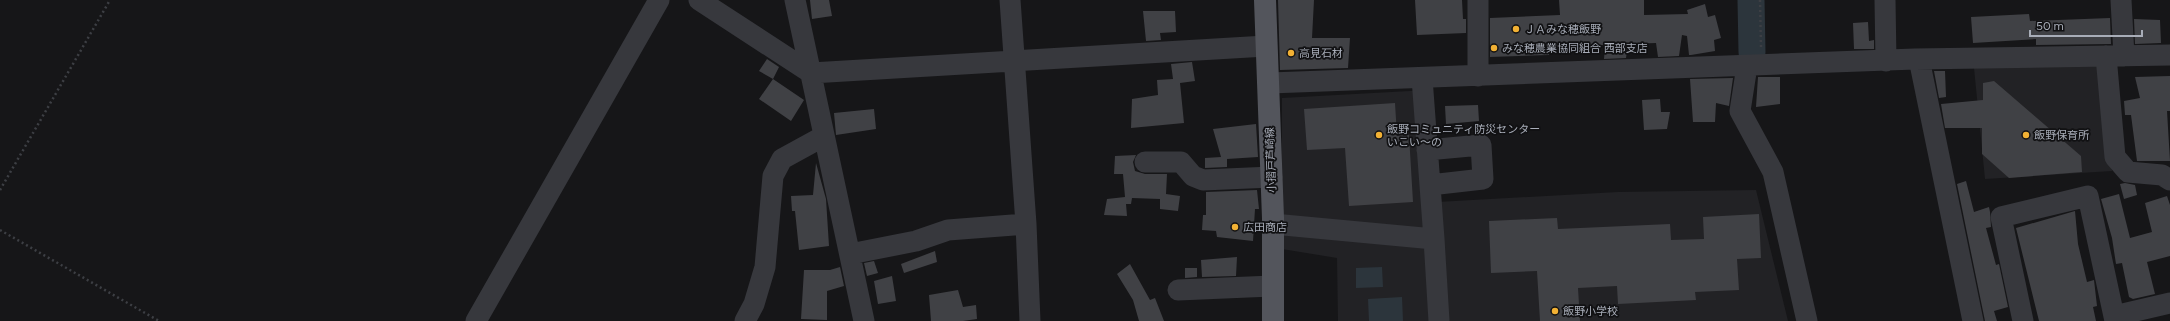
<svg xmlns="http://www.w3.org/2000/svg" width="2170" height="321" font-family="Figtree,'Noto Sans JP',sans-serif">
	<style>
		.built { fill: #222225 }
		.water { fill: #2c353c }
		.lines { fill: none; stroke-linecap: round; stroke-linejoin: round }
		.river { stroke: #2c353c; stroke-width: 27 }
		.building { fill: #404145 }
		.path { stroke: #3d3f44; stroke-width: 2.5; stroke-dasharray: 2 3; stroke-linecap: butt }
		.minor { stroke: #37383d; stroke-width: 21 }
		.major { stroke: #53555c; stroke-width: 22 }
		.poi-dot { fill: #f2b134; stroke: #111113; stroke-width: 1.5 }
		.labels { text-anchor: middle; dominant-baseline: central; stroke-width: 3.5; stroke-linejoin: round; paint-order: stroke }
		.poi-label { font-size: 11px; fill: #a8adb8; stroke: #111113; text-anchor: start }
		.street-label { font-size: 11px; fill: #a8adb8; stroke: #111113 }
	</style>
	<rect width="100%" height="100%" fill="#161618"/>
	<path class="built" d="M2101,65L2112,171L1985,179L1974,68Z
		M1428,90L1437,202L1618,192L1756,190L1788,321H1338L1337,258L1282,249V98Z"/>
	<path class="water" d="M1382,267L1383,287L1356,288V268Z
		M1402,297L1403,321H1369L1368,299Z"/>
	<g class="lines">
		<path class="river" d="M1751,0L1752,52"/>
	</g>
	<path class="building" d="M810,0H829L832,16L812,19Z
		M1278,0H1314L1312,38H1350L1348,68L1280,70Z
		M1415,0H1462L1463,19H1466V33L1417,35Z
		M1559,0H1644V15L1688,14L1687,10L1705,4L1708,17L1715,15L1721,38L1714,40L1715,51L1691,55H1689L1687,36L1682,35L1679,56L1658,57L1656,43L1628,44L1626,58L1604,59L1605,45L1549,48V55L1490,57V18L1560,15Z
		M1143,11H1175L1176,32L1160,33L1161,40L1146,41Z
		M2029,14L2030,21L2110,18L2111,44L2036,45V39L1973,43L1971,17Z
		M2134,19L2160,20L2161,43L2135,44Z
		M1868,22L1869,41L1874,40V49H1854L1853,23Z
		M767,59L779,67L773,79L759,71Z
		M1192,62L1195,81L1180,83L1184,123L1131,128L1132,99L1158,95L1157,80L1173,79L1171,64Z
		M1934,71H1945L1946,97L1939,98Z
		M2170,76V111H2167L2170,161H2137L2131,115H2125L2124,101L2140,98L2135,77Z
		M1758,77H1780V104L1756,107Z
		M1733,78L1729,106L1716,103L1715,122H1693L1690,79Z
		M773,79L804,100L791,121L759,99Z
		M1994,81L2081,156L2082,172L2009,178L1982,154V128H1945L1941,104L1983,100V83Z
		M1660,99L1661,112H1670L1667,129L1644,130L1642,100Z
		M1395,103L1397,136L1409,135L1413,202L1349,206L1345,148L1307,150L1304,109Z
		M1478,105L1479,121L1446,124L1445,106Z
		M874,109L876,129L836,135L834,113Z
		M1256,124L1258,157L1227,159V167L1205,168V158L1221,157L1213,129Z
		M1136,155L1133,162L1135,171L1145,174H1167L1166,194L1180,196L1178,211L1160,209V199L1132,198L1131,204H1126L1127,216L1104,215L1107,199L1125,197L1123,174H1114L1115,156Z
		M816,163L826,199L829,246L799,250L795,211H792L791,196L813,195Z
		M1966,181L1974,212L1989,207L1990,212L1991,227L1986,228L1996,265L1999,264L2008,307L1994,311L1997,321H1985L1957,184Z
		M2125,183L2135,185L2137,195L2124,199L2120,184Z
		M1257,190L1259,209H1255L1253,241L1217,237L1216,231L1202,230L1203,215H1206V192Z
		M2119,194L2130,238L2152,232L2145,203L2167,196L2170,205V256L2147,262L2155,294L2133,299L2129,297L2122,263L2116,264L2112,238L2101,199Z
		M2075,211L2078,244L2087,282L2094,280L2097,306L2093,307L2096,321H2039L2016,228Z
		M1759,214L1761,258L1737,259L1739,290L1695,292L1696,300L1618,304L1617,286L1578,288L1580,321H1540L1537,271L1491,273L1489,221L1557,218L1558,229L1670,224L1671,240L1704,239L1703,217Z
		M935,251L937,262L904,273L901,264Z
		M1237,257L1236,276L1202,277L1201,260Z
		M874,261L878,273L867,276L864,263Z
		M1130,264L1150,300L1155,298L1164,321H1139L1133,300L1117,274Z
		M840,267L844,286L827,291V320L801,319L804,270H830Z
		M1185,268H1197V277L1185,278Z
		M892,276L896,301L878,304L874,281Z
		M958,290L963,307L976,305L977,319L963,321H931L929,295Z"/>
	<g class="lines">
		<path class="path" d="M1760,0L1761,47
			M0,190L110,0
			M0,230L159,321"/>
		<path class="minor" d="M699,0L811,73L1266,46
			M795,0L864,321
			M1010,0L1026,224L1030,321
			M1885,0L1886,61
			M2121,0L2124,56
			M2106,56L2115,157L2128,172L2162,175L2170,180
			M1919,59L1973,321
			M1747,66L1740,111L1773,172L1807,321
			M1478,76V0
			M1422,78L1434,239
			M1269,83L1915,59L2170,55
			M1427,150L1481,145L1483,179L1430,185
			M1145,162H1181L1193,176L1203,180L1272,177
			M1273,224L1434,239L1439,321
			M850,254L916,241L948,230L1026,224
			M1178,290L1273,286
			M2114,316L2170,303
			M476,321L659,0
			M745,321L754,304L765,267L773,176L782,159L824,136
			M2023,321L2001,217L2088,196L2115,321"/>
		<path class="major" d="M1265,0L1273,218V321"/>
	</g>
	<g class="poi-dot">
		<circle cx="1516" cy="29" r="4"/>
		<circle cx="1494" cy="48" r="4"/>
		<circle cx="1291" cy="53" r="4"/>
		<circle cx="1379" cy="135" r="4"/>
		<circle cx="2026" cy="135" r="4"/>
		<circle cx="1235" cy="227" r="4"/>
		<circle cx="1555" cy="311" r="4"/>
	</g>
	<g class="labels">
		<g class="poi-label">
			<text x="1524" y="29">ＪＡみな穂飯野</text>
			<text x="1502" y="48">みな穂農業協同組合 西部支店</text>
			<text x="1299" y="53">高見石材</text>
			<text x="1387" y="129">飯野コミュニティ防災センター<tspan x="1387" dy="13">いこい～の</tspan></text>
			<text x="2034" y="135">飯野保育所</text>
			<text x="1243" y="227">広田商店</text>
			<text x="1563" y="311">飯野小学校</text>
		</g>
		<g class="street-label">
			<text transform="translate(1271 160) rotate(-92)">小摺戸芦崎線</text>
		</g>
	</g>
	<path d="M2030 30v6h112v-6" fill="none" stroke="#a8adb8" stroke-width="2"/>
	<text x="2036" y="30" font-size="12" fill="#a8adb8" stroke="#111113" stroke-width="3" paint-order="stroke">50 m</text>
</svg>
